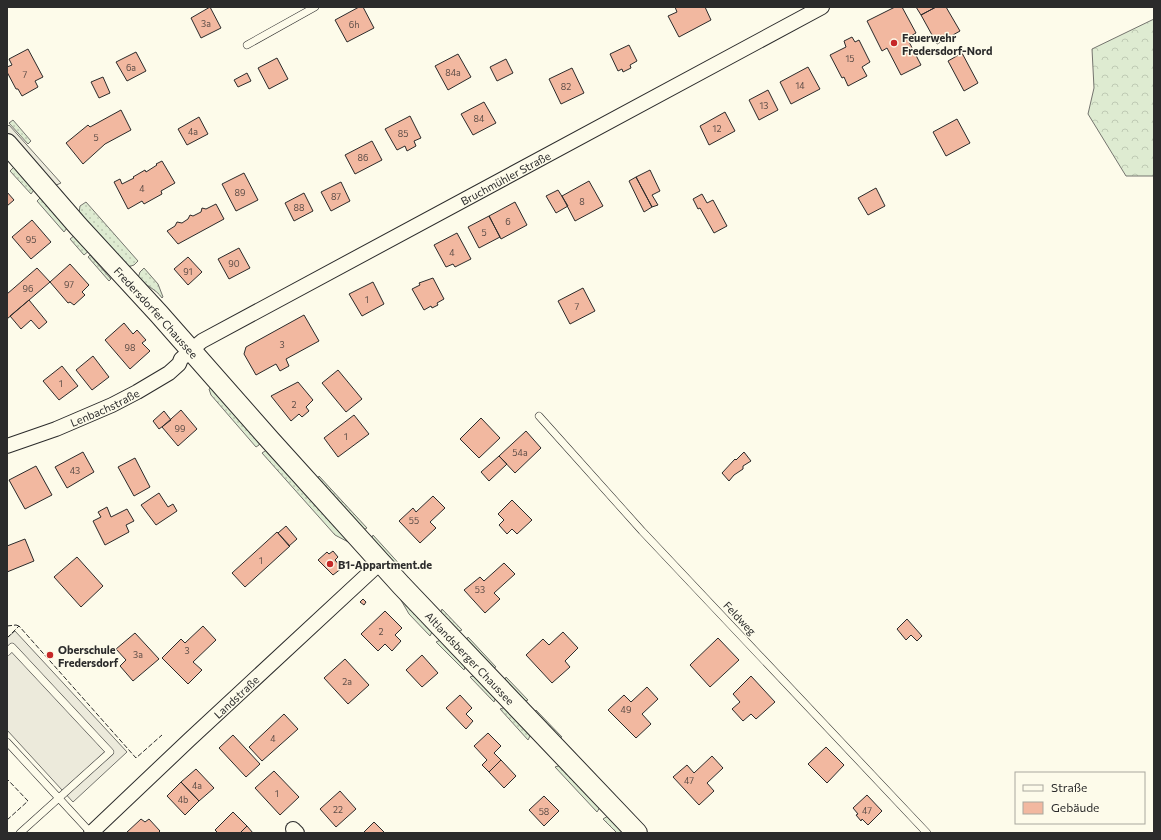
<svg xmlns="http://www.w3.org/2000/svg" width="1161" height="840" font-family="Commissioner,sans-serif">
	<style>
		.grass { fill: url(#grass-dots); stroke: #74746e }
		.forest { fill: url(#forest-crowns); stroke: #74746e }
		.parking { fill: #eceadb; stroke: #74746e }
		.building { fill: #f2b8a0; stroke: #2b2b2b }
		.lines { fill: none; stroke-linecap: round; stroke-linejoin: round }
		.service-casing { stroke: #2b2b2b; stroke-width: 8 }
		.minor-casing { stroke: #2b2b2b; stroke-width: 16 }
		.secondary-casing { stroke: #2b2b2b; stroke-width: 22 }
		.service { stroke: #fdfbea; stroke-width: 7 }
		.minor { stroke: #fdfbea; stroke-width: 14 }
		.secondary { stroke: #fdfbea; stroke-width: 20 }
		.fence { stroke: #2b2b2b; stroke-width: 1; stroke-dasharray: 5 2; stroke-linecap: butt }
		.poi-dot { fill: #c62828; stroke: #fdfbea; stroke-width: 1.5 }
		.labels { text-anchor: middle; dominant-baseline: central; stroke-width: 3; stroke-linejoin: round; paint-order: stroke }
		.number-label { font-size: 9px; fill: #5d4e48 }
		.poi-label { font-size: 11px; font-weight: bold; fill: #2b2b2b; stroke: #fdfbea; text-anchor: start }
		.street-label { font-size: 11px; fill: #2b2b2b; stroke: #fdfbea }
	</style>
	<defs>
		<pattern id="grass-dots" width="8" height="8" patternUnits="userSpaceOnUse"><rect width="8" height="8" fill="#deebd1"/><path d="M2 2h.1M6 6h.1" fill="none" stroke="#bfcab4" stroke-width="1.8" stroke-linecap="round"/></pattern>
		<pattern id="forest-crowns" width="20" height="18" patternUnits="userSpaceOnUse"><rect width="20" height="18" fill="#deebd1"/><path d="M2 6a3 3 0 1 1 6 0M12 15a3 3 0 1 1 6 0" fill="none" stroke="#bfcab4"/></pattern>
	</defs>
	<rect width="100%" height="100%" fill="#fdfbea"/>
	<path class="grass" d="M13,120L31,141L28,144L9,123Z
		M14,167L36,187L31,194L10,171Z
		M45,197L67,228L64,232L37,201L40,198Z
		M86,202L138,261L134,265L128,267L79,213L80,206Z
		M75,235L91,249L84,255L70,239Z
		M90,255L111,279L109,281L88,257Z
		M144,268L158,284L163,297L162,298C156,289 146,286 138,278L140,272Z
		M214,386L261,440L259,445L256,447L211,395L209,389Z
		M269,449L352,544L335,535L262,453L265,451Z
		M319,476L367,528L363,530L317,480Z
		M373,535L403,568L400,571L371,540Z
		M398,595L433,630L430,636L409,614Z
		M442,609L462,630L457,632L440,614Z
		M468,637L496,667L491,669L466,641Z
		M443,639L466,664L464,670L436,642Z
		M476,675L496,697L494,702L470,677Z
		M506,677L528,700L523,702L504,682Z
		M506,707L531,734L528,740L500,709Z
		M536,710L562,737L557,738L534,714Z
		M561,765L600,807L597,812L555,767Z
		M608,816L624,833H617L603,819Z"/>
	<path class="forest" d="M1154,19V176H1126L1088,114L1094,88L1092,49Z"/>
	<path class="parking" d="M9,125L61,183L54,186L7,132V127Z
		M15,631L127,752L73,802L7,730V638Z"/>
	<path class="building" d="M210,7L221,28L201,38L191,18Z
		M359,7H363L374,28L347,42L335,20Z
		M675,7H705L711,20L679,37L668,16L677,12Z
		M895,7H902L916,33L907,38L921,65L901,75L887,48L882,51L867,21Z
		M916,7H936L921,15Z
		M936,7H946L960,31L937,44L921,15Z
		M852,37L855,42L859,40L870,62L862,67L867,76L848,86L844,77L842,78L830,55L846,47L844,41Z
		M629,45L637,61L630,65L631,68L623,72L622,69L618,71L610,54Z
		M28,49L43,77L35,81L38,87L22,96L18,89H16L7,72V67L12,65L9,59Z
		M136,52L146,71L127,81L116,62Z
		M962,53L978,83L964,91L948,61Z
		M458,54L471,77L448,90L435,66Z
		M277,58L288,79L269,89L258,68Z
		M506,59L513,73L497,81L490,67Z
		M808,67L820,89L791,104L780,82Z
		M572,68L584,93L561,104L549,79Z
		M247,73L251,81L238,87L234,80Z
		M103,77L110,93L99,98L91,82Z
		M768,90L778,110L759,120L749,100Z
		M484,102L496,123L473,135L461,114Z
		M121,110L131,130L105,144L83,164L66,143L88,125L90,127Z
		M725,112L735,131L709,145L700,126Z
		M410,116L421,138L414,141L416,146L407,151L405,146L397,150L385,129Z
		M199,117L208,134L187,145L178,129Z
		M957,119L970,143L946,156L933,132Z
		M372,141L382,160L355,174L345,155Z
		M162,161L175,183L161,191L162,194L144,204L142,201L128,209L114,182L120,179L122,184L134,178L133,177L145,170L146,172L157,165L156,164Z
		M650,170L660,191L652,195L658,205L652,207L636,177Z
		M244,173L258,200L236,211L222,184Z
		M636,177L652,207L644,212L629,181Z
		M589,181L603,206L575,221L562,196Z
		M341,182L350,201L331,211L321,192Z
		M876,188L885,206L868,215L858,198Z
		M558,190L568,206L556,213L546,196Z
		M7,192L14,200L7,206Z
		M304,193L313,211L294,221L285,203Z
		M702,194L707,203L713,200L727,226L714,233L700,208L698,209L693,199Z
		M515,202L527,225L501,239L489,216Z
		M216,204L224,219L178,244L167,231L175,226L177,222L182,223L188,219L190,215L193,216L201,212L202,208L206,209Z
		M489,216L500,237L479,248L468,227Z
		M32,220L51,242L31,259L12,237Z
		M457,233L471,259L455,267L453,264L446,267L434,245Z
		M239,248L250,268L229,279L218,259Z
		M188,257L202,272L188,285L174,269Z
		M70,264L89,285L82,292L85,295L74,305L70,302L68,303L50,282Z
		M37,268L50,282L7,319V294Z
		M433,278L444,299L437,303L438,305L432,308L431,306L424,310L412,289L420,285L419,283Z
		M373,282L384,304L362,316L349,294Z
		M583,288L595,311L570,324L558,301Z
		M29,300L47,322L39,329L31,320L21,329L10,316Z
		M304,315L319,341L286,359L289,366L280,371L276,364L256,375L244,354L246,347Z
		M124,323L133,334L137,330L146,340L142,343L150,351L130,369L105,340Z
		M93,356L109,377L92,390L76,370Z
		M62,366L78,386L59,400L43,381Z
		M338,370L362,399L346,412L322,383Z
		M298,382L313,400L306,407L309,411L302,417L299,414L291,421L271,396Z
		M181,410L197,429L178,446L162,427Z
		M164,411L171,420L159,429L153,421Z
		M354,415L369,434L338,457L324,438Z
		M481,418L500,438L479,458L460,439Z
		M526,431L541,448L515,473L499,456Z
		M83,452L94,472L67,488L55,467Z
		M744,452L751,461L743,466V469L734,475L729,481L722,473L735,459L736,460Z
		M499,456L507,464L489,481L481,472Z
		M135,458L150,487L134,496L118,467Z
		M36,466L52,495L25,509L9,480Z
		M159,493L168,507L173,504L177,511L156,525L141,505Z
		M433,496L445,508L430,522L436,528L420,543L399,521L413,508L416,512Z
		M512,500L532,520L517,534L512,529L507,534L499,525L504,520L498,514Z
		M107,507L111,517L127,509L134,521L126,525L129,532L105,545L93,521L101,517L98,512Z
		M286,526L297,539L289,546L278,533Z
		M277,532L290,546L245,587L232,573Z
		M25,539L34,561L7,572V546Z
		M333,551L338,557L335,560L342,568L333,575L318,560L327,552L329,554Z
		M77,557L103,586L81,607L54,577Z
		M504,563L515,574L494,593L500,599L485,613L464,590L480,577L484,581Z
		M363,599L366,602L364,605L360,602Z
		M385,611L402,628L395,635L401,641L392,651L385,644L378,651L361,634Z
		M907,619L922,636L917,641L911,635L906,640L897,629Z
		M203,626L216,640L193,662L202,670L188,684L162,658L181,639L185,643Z
		M563,632L578,648L565,661L570,667L552,683L526,655L543,639L549,645Z
		M135,633L159,659L133,681L120,666L126,660L116,649Z
		M718,638L739,660L710,687L690,665Z
		M422,655L438,673L422,687L406,670Z
		M345,659L369,685L348,704L324,678Z
		M751,676L775,702L756,719L751,714L743,721L732,709L740,702L733,694Z
		M647,687L658,699L642,714L651,724L636,738L608,710L624,695L631,702Z
		M460,695L472,708L466,714L473,721L466,729L446,708Z
		M284,714L298,729L262,761L249,747Z
		M488,733L501,746L494,753L501,760L489,772L482,765L487,760L474,746Z
		M233,735L260,764L246,777L219,748Z
		M826,747L844,765L827,783L808,764Z
		M712,756L723,768L707,783L714,791L699,805L673,777L687,765L694,773Z
		M501,760L516,776L504,788L489,772Z
		M196,769L214,788L199,801L181,782Z
		M274,771L299,797L280,815L255,788Z
		M181,782L199,801L185,815L167,796Z
		M340,791L356,809L336,827L320,809Z
		M867,795L882,811L868,825L862,819L861,821L856,815L858,814L853,808Z
		M544,796L559,811L544,826L529,810Z
		M233,812L247,826L240,833H218L215,830Z
		M141,819L145,822L149,819L160,831L158,833H126Z
		M374,822L385,833H363Z
		M247,826L253,833H240Z"/>
	<g class="lines">
		<defs>
			<path id="service" d="M247,45L315,7
				M539,416L642,531L927,833
				M7,652L12,647L110,752L20,833
				M7,742L91,833"/>
			<g id="minor">
				<path id="s1" d="M7,446L56,429L112,405L137,392L169,373L179,364L181,359L202,341L822,7"/>
				<path d="M293,829L297,833"/>
				<path id="s2" d="M91,833L189,740L381,562"/>
			</g>
			<g id="secondary">
				<path id="s3" d="M7,144L78,226L159,314L270,440L401,585L637,833"/>
			</g>
		</defs>
		<use href="#service" class="service-casing"/>
		<use href="#minor" class="minor-casing"/>
		<use href="#secondary" class="secondary-casing"/>
		<use href="#service" class="service"/>
		<use href="#minor" class="minor"/>
		<use href="#secondary" class="secondary"/>
		<path class="fence" d="M7,626L16,625L19,626
			M7,638L19,626L136,758L162,735
			M7,820L28,801L8,780"/>
	</g>
	<g class="poi-dot">
		<circle cx="894" cy="43" r="4"/>
		<circle cx="330" cy="564" r="4"/>
		<circle cx="50" cy="655" r="4"/>
	</g>
	<g class="labels">
		<g class="number-label">
			<text x="206" y="23">3a</text>
			<text x="354" y="24">6h</text>
			<text x="850" y="58">15</text>
			<text x="131" y="67">6a</text>
			<text x="453" y="72">84a</text>
			<text x="25" y="74">7</text>
			<text x="800" y="85">14</text>
			<text x="566" y="86">82</text>
			<text x="764" y="105">13</text>
			<text x="479" y="118">84</text>
			<text x="717" y="128">12</text>
			<text x="193" y="131">4a</text>
			<text x="403" y="133">85</text>
			<text x="96" y="137">5</text>
			<text x="363" y="157">86</text>
			<text x="142" y="188">4</text>
			<text x="240" y="192">89</text>
			<text x="336" y="196">87</text>
			<text x="582" y="201">8</text>
			<text x="299" y="207">88</text>
			<text x="508" y="221">6</text>
			<text x="484" y="232">5</text>
			<text x="31" y="239">95</text>
			<text x="452" y="252">4</text>
			<text x="234" y="263">90</text>
			<text x="188" y="271">91</text>
			<text x="69" y="284">97</text>
			<text x="28" y="288">96</text>
			<text x="367" y="299">1</text>
			<text x="577" y="306">7</text>
			<text x="282" y="344">3</text>
			<text x="130" y="347">98</text>
			<text x="61" y="383">1</text>
			<text x="294" y="404">2</text>
			<text x="180" y="428">99</text>
			<text x="346" y="436">1</text>
			<text x="520" y="452">54a</text>
			<text x="75" y="470">43</text>
			<text x="414" y="520">55</text>
			<text x="261" y="560">1</text>
			<text x="480" y="589">53</text>
			<text x="381" y="631">2</text>
			<text x="187" y="650">3</text>
			<text x="138" y="654">3a</text>
			<text x="347" y="681">2a</text>
			<text x="626" y="709">49</text>
			<text x="273" y="738">4</text>
			<text x="689" y="780">47</text>
			<text x="197" y="785">4a</text>
			<text x="277" y="793">1</text>
			<text x="183" y="799">4b</text>
			<text x="338" y="809">22</text>
			<text x="867" y="810">47</text>
			<text x="544" y="811">58</text>
		</g>
		<g class="poi-label">
			<text x="902" y="37">Feuerwehr<tspan x="902" dy="13">Fredersdorf-Nord</tspan></text>
			<text x="338" y="564">B1-Appartment.de</text>
			<text x="58" y="649">Oberschule<tspan x="58" dy="13">Fredersdorf</tspan></text>
		</g>
		<g class="street-label">
			<text stroke="none"><textPath href="#s1" startOffset="569">Bruchmühler Straße</textPath></text>
			<text stroke="none"><textPath href="#s3" startOffset="225">Fredersdorfer Chaussee</textPath></text>
			<text stroke="none"><textPath href="#s1" startOffset="105">Lenbachstraße</textPath></text>
			<text transform="translate(740 618) rotate(47)">Feldweg</text>
			<text stroke="none"><textPath href="#s3" startOffset="692">Altlandsberger Chaussee</textPath></text>
			<text stroke="none"><textPath href="#s2" startOffset="199">Landstraße</textPath></text>
		</g>
	</g>
	<rect width="1161" height="840" fill="none" stroke="#2b2b2b" stroke-width="16"/>
	<rect x="1015" y="772" width="130" height="52" fill="#fdfbea" stroke="#a9a89e"/>
	<rect x="1023" y="785" width="20" height="6" fill="#fdfbea" stroke="#a9a89e"/>
	<text x="1051" y="792" font-size="12" fill="#2b2b2b">Straße</text>
	<rect x="1023" y="802" width="20" height="12" fill="#f2b8a0" stroke="#a9a89e"/>
	<text x="1051" y="812" font-size="12" fill="#2b2b2b">Gebäude</text>
</svg>
